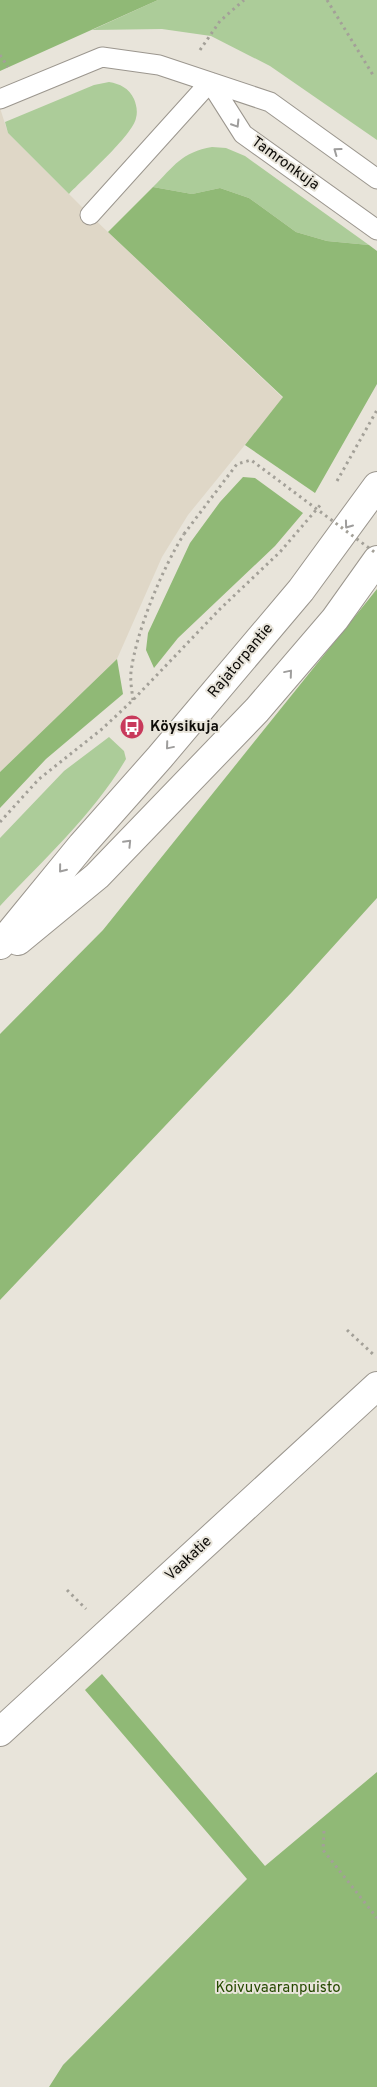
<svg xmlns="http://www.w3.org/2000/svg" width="377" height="2087" font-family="Overpass,sans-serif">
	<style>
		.built { fill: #dfd7c7 }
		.green { fill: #accc99 }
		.forest { fill: #90b976 }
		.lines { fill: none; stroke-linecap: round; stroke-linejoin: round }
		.lane-casing { stroke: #9b968e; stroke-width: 21 }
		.street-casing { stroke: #9b968e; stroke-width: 30 }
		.primary-casing { stroke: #9b968e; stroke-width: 30 }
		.path { stroke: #a3a098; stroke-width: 3; stroke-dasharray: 2.5 4; stroke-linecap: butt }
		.lane { stroke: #fff; stroke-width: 19 }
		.street { stroke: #fff; stroke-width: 28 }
		.primary { stroke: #fff; stroke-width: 28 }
		.path-bridge { stroke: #a3a098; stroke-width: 3; stroke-dasharray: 2.5 4; stroke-linecap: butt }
		.oneway { stroke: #9e9d9c }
		.labels { text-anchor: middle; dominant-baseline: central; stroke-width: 4; stroke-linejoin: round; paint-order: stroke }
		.street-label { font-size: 15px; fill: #0d0b08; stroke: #e8e4da }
		.poi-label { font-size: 15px; font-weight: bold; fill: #0d0b08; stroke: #e8e4da; text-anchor: start }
		.park-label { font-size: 15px; fill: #254900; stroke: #e8e4da }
	</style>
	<rect width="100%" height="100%" fill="#e8e4da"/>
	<path class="built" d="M0,108L8,133L90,215L283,398L188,515L162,557L117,659L0,772Z"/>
	<path class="green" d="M158,0H377V140L270,66L211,36L162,29L92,30Z
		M109,82C120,84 129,88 134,99C136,104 138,111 136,118C133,135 83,179 69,194L8,133L5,122L94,85Z
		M212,147L226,148L245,156L369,245L327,241L296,232L249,198L220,188L192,194L153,187C174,166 182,152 212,147Z
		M109,737L124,751L126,759C94,814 43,860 0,906V838L64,771Z"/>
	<path class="forest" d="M0,0H158L0,71Z
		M153,187L192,194L220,188L249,198L296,232L327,241L369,245L377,251V384L315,493L245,445L283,397L108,232Z
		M243,477L255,478L303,513L275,546L178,638L154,668L146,650L148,633L190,543L220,502Z
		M377,589V898L292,992L0,1300V1034L103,930Z
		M117,659L123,694L46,759L0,808V772Z
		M102,1674L265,1866L377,1772V2087H49L63,2065L247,1879L85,1690Z"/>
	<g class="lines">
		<defs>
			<path id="lane" d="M210,82L243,134L377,230
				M0,99L102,57L159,65L270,102L377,179
				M90,215L210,82"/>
			<path id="street" d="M0,1732L377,1386"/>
			<path id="primary" d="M18,941L97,876L257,710L335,619L377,560
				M0,945L82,845L160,757L301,590L377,486"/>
		</defs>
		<use href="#lane" class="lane-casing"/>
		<use href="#street" class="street-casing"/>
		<use href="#primary" class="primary-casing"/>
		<path class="path" d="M327,0L373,75
			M200,50L220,21L244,0
			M0,55L8,67
			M337,481L377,410
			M133,700C132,691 130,681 131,672C136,632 162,569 184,534
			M0,822L39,779L102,729L133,700L220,609L280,552L322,503
			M347,1330L374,1355
			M67,1590L86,1609
			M324,1831L323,1850L377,1918"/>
		<use href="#lane" class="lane"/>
		<use href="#street" class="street"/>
		<use href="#primary" class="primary"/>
		<path class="path-bridge" d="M184,534L237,464L251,460L377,554"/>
	</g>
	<defs><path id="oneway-chevron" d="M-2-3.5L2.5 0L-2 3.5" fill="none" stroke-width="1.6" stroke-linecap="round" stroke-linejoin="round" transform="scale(1.25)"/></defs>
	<g class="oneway">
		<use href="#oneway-chevron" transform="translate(236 124) rotate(58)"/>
		<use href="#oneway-chevron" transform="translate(337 151) rotate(-144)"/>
		<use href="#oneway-chevron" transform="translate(348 525) rotate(126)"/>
		<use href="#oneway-chevron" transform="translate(289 673) rotate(-50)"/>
		<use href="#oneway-chevron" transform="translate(169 746) rotate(130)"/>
		<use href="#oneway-chevron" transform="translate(128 843) rotate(-46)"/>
		<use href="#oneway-chevron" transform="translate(62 869) rotate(129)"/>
	</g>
	<defs>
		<symbol id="bus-disc" viewBox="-11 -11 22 22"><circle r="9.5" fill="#c8395b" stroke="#e8e4da"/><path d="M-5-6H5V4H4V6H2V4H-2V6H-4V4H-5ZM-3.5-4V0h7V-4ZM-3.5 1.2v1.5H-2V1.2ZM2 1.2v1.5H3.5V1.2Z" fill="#fff"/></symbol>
	</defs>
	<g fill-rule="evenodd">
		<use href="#bus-disc" x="118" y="713" width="28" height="28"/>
	</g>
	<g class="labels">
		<g class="street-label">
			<text transform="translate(285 164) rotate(36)">Tamronkuja</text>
			<text transform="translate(241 661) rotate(-50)">Rajatorpantie</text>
			<text transform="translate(189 1559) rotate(-43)">Vaakatie</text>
		</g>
		<g class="poi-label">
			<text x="150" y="727">Köysikuja</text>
		</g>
		<g class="park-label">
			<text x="278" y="1988">Koivuvaaranpuisto</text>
		</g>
	</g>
</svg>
